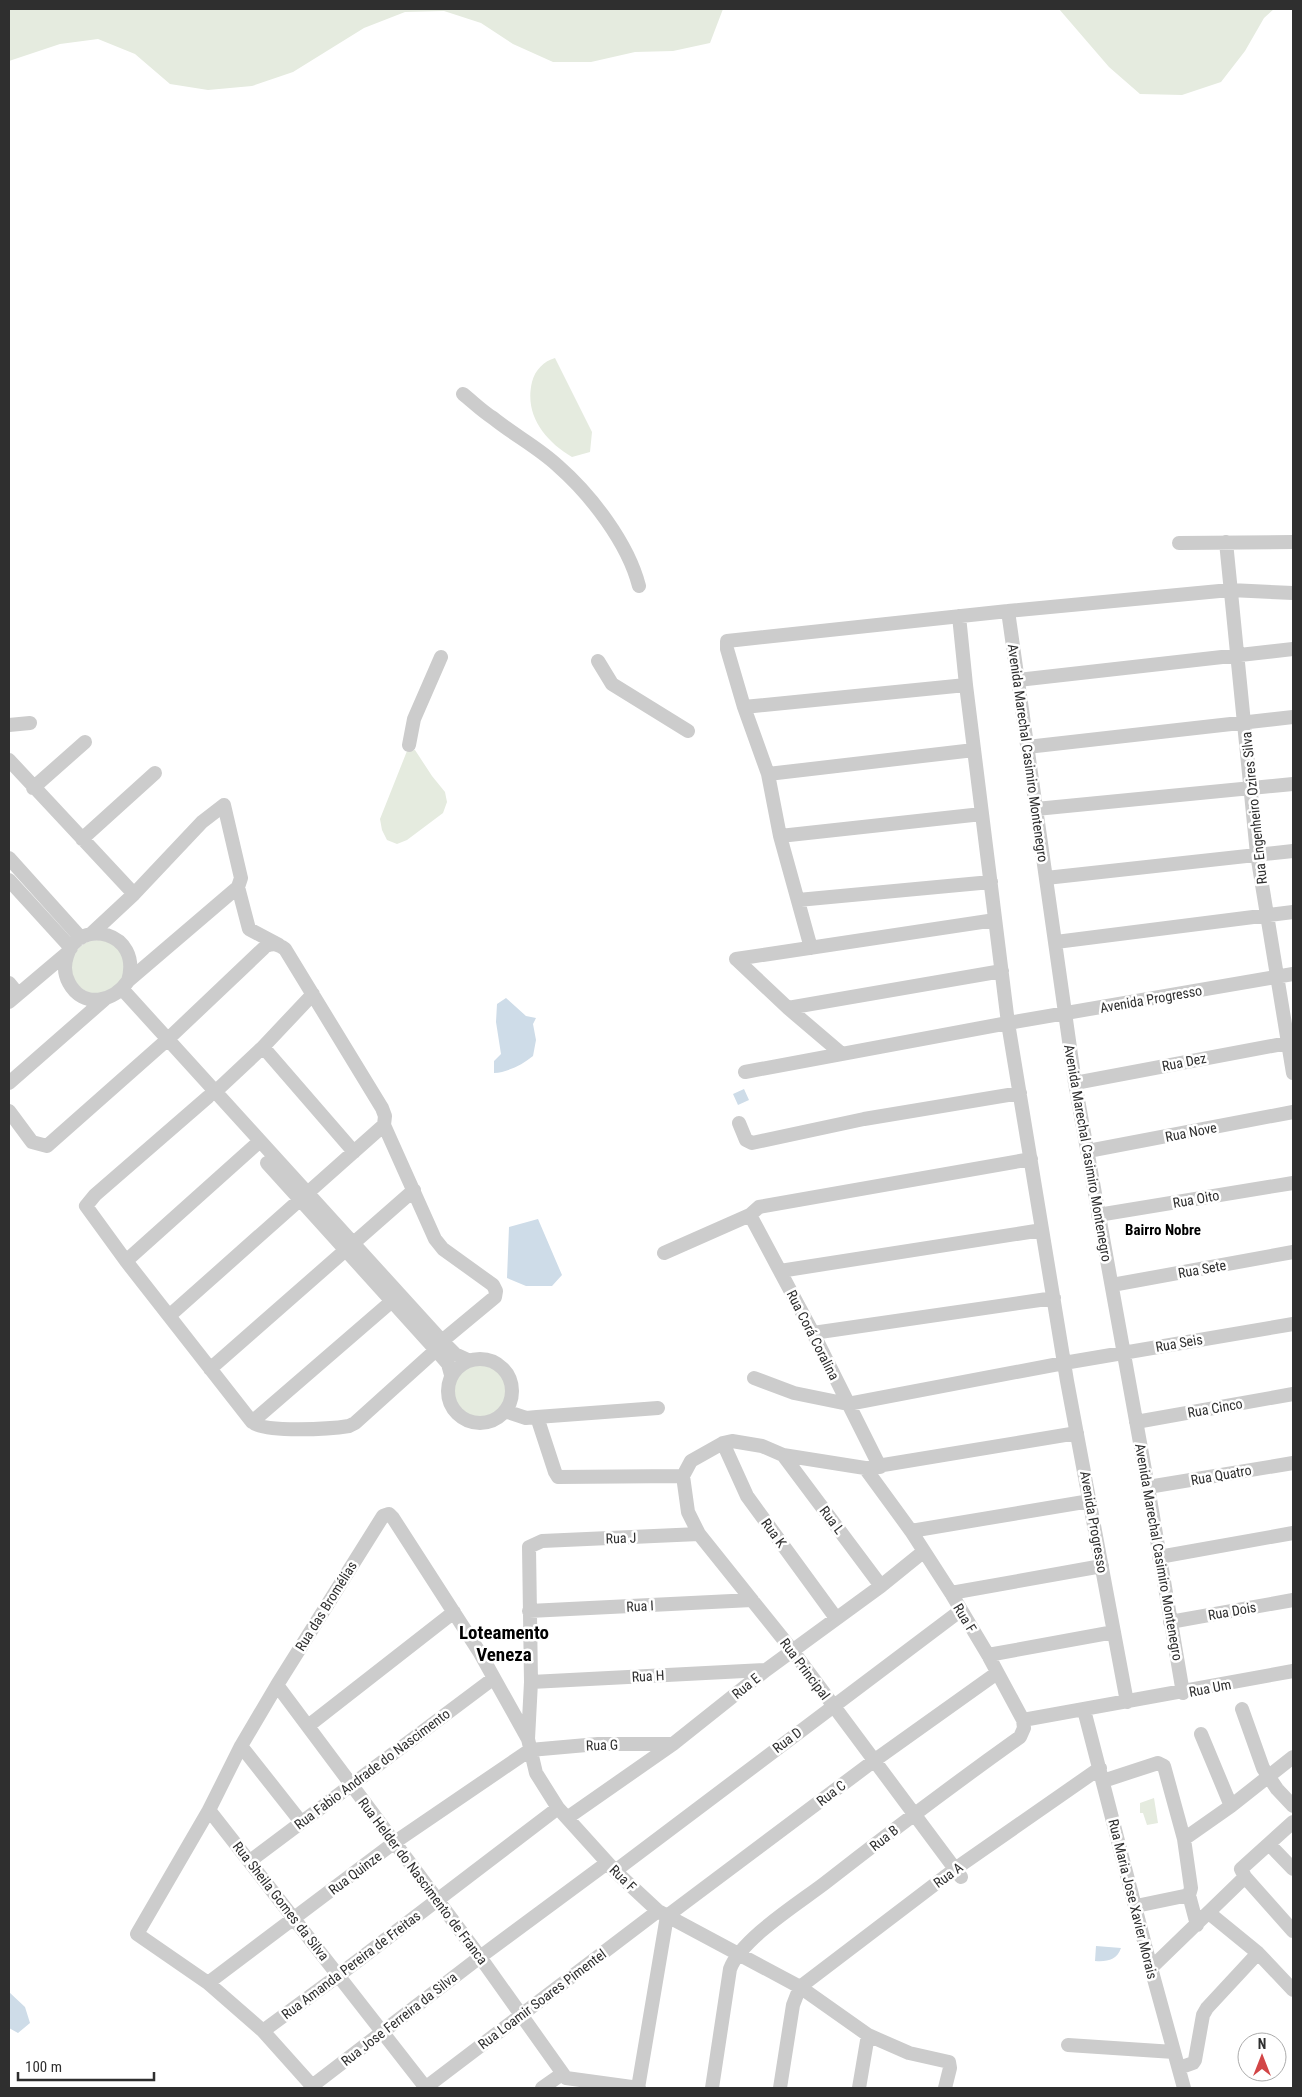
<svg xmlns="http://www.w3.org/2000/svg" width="1302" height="2097" font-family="'Roboto Condensed',sans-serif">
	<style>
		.green { fill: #e5ebdf }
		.water { fill: #cedce8 }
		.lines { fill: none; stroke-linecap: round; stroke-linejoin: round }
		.minor { stroke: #ccc; stroke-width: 14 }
		.labels { text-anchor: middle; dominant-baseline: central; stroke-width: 5; stroke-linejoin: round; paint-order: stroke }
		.street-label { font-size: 14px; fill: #2f2f2f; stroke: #fff }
		.neighbourhood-label { font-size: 15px; font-weight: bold; fill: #000; stroke: #fff }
		.district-label { font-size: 19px; font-weight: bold; fill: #000; stroke: #fff }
	</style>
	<rect width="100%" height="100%" fill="#fff"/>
	<path class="green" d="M9,9H723L710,43L673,51L635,52L591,62H553L513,44L481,23L444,11L405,12L364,28L293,72L252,86L208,90L170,84L135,54L98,39L60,44L9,61Z
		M1059,9H1274L1264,18L1245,51L1221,82L1182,95L1140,94L1109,67Z
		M555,358L592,432L590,452L572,457C545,441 524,415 532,382C535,370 544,361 555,358Z
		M415,750L432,776L445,792L447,802L443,813L407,840L397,844L387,840L382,830L380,819L407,751Z
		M71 967a27 27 0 1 1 54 0a27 27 0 1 1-54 0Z
		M452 1391a28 28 0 1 1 56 0a28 28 0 1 1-56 0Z
		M1154,1798L1158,1823L1147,1825L1143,1813H1140V1803Z"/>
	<path class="water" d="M506,998L526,1016L536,1018L533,1024L536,1040L533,1056C522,1065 508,1072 494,1073V1061L501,1054L496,1022L497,1004Z
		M744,1089L749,1100L738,1105L733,1094Z
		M538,1219L562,1275L552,1286H526L507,1278L509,1227Z
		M1096,1946L1121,1948C1117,1960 1107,1962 1095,1961Z
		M9,1992L25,2007L30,2023L18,2033L9,2028Z"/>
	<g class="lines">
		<path class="minor" d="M463,394C473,402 482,411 493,418C514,435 539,448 558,466C591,495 628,543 639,586
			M1226,542L1257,854L1293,1073
			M1179,543L1293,542
			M1008,611L1075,1083L1148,1487L1183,1693
			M598,661L612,684L688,731
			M1018,680L1293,649
			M966,685L1008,1023L1293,974
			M744,707L966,685L959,616
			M9,725L30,723
			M409,745L414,719L441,657
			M1027,747L1293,717
			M9,760L134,894
			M768,774L974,750
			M33,788L85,742
			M1036,809L1293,784
			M780,836L982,814
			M82,839L155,773
			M9,858L81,938
			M1046,878L1293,851
			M9,880L71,948
			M238,887L249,929L279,945
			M798,900L991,882
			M91,934L134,894L202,822L224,805L241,878L238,887L128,981C114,1002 83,1009 69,983C64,974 64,965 67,956C78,917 143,931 128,981
			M1056,942L1293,912
			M811,948L780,836L768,774L744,707L727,649V641L1008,611L1230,590L1293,593
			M736,959L995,920
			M736,959L788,1008L842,1054
			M9,983L18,994
			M123,990L442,1341L455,1354L468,1360
			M9,1002L67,953
			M788,1008L1002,971
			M263,1047L354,1152
			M745,1072L1008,1023L1067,1381L1127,1702
			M9,1083L105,999
			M1075,1083L1293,1042
			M215,1092L263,1047L313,994
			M208,1097L95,1195L86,1206L126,1261L252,1422C265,1433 331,1429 349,1426L355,1423L436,1350
			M9,1111L32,1142L47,1146L168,1039L266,946C274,943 278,944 285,949L382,1108L385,1116L384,1125L435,1239L443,1249L493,1285L496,1291L495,1297L442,1341
			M739,1123L746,1140L752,1143L864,1119L1020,1093
			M1088,1151L1293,1112
			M267,1163L436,1350L448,1364L451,1375
			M1098,1215L1293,1183
			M664,1253L750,1215
			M126,1261L260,1141
			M780,1271L1042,1230
			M1112,1285L1293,1252
			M169,1316L384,1125
			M813,1333L1054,1298
			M448 1391a32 32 0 1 1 64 0a32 32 0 1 1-64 0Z
			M210,1369L414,1190
			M754,1378L794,1393L848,1404L1064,1363L1293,1324
			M505,1411L526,1418L537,1417L555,1472L558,1477L683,1476
			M537,1417L658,1408
			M252,1422L399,1295
			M1136,1422L1293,1394
			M723,1443L747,1496L836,1618
			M783,1455L881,1586
			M880,1467L813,1333L750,1215L759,1207L1031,1159
			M865,1468L911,1531L951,1593L988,1655L1023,1720L1293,1671
			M1148,1487L1293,1463
			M911,1531L1090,1501
			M699,1534L542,1541L529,1547L531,1682L528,1739L536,1773L558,1808L615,1871L658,1911L800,1987L868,2035L909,2053L949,2062L950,2068L945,2088
			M1159,1557L1293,1533
			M951,1593L1102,1566
			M529,1611L752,1600
			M1170,1622L1293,1600
			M988,1655L1114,1632
			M531,1682L766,1670
			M277,1685L480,1957L566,2078
			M1242,1709L1263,1768L1277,1789L1293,1806
			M1084,1710L1151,1968L1184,2088
			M308,1726L454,1612
			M1201,1734L1231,1806
			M241,1746L301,1822
			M1103,1781L1158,1763L1164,1766L1184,1839L1191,1888L1189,1895L1197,1925
			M209,1810L426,2088
			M567,1818L673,1744L766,1670L881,1586L923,1552
			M1293,1822L1241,1869L1245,1877L1293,1931
			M1184,1839L1231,1806L1293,1757
			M1269,1844L1293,1869
			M250,1861L494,1678
			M615,1871L960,1611
			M961,1877L792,1650L699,1534L688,1512L683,1476L691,1461L723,1443L732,1441L762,1446L783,1455L865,1468L1077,1433
			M1136,1906L1189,1895
			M1209,1913L1258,1953L1293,1990
			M667,1916L875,1760L997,1673
			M1151,1968L1245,1877
			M208,1983L395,1842L530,1750L598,1744H673
			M263,2031L339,1975L558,1808
			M1068,2045L1174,2052
			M1179,2068L1193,2063L1195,2060L1203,2015L1207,2008L1258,1953
			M566,2078L639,2088
			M312,2086L480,1957L607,1863
			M314,2088L263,2031L208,1983L137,1934L209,1810L241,1746L277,1685L383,1516L389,1514L393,1518L480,1653L528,1739
			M425,2088L658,1911
			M542,2088L562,2074
			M638,2088L667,1916
			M712,2088L730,1969C741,1939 799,1903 825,1883C889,1833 954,1784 1020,1737L1024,1728L1023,1720
			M780,2088L793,2005L800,1987L955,1869L1100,1768
			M859,2088L868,2035"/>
	</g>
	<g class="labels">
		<g class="street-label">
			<text transform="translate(1028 753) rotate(82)">Avenida Marechal Casimiro Montenegro</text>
			<text transform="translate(1254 808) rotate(-96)">Rua Engenheiro Ozires Silva</text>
			<text transform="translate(1151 999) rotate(-10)">Avenida Progresso</text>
			<text transform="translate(1184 1062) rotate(-11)">Rua Dez</text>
			<text transform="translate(1191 1132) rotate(-11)">Rua Nove</text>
			<text transform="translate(1088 1153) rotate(80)">Avenida Marechal Casimiro Montenegro</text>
			<text transform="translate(1196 1199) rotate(-10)">Rua Oito</text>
			<text transform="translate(1202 1269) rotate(-10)">Rua Sete</text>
			<text transform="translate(813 1335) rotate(63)">Rua Corá Coralina</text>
			<text transform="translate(1179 1343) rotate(-10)">Rua Seis</text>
			<text transform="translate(1215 1408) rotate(-10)">Rua Cinco</text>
			<text transform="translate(1221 1475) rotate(-10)">Rua Quatro</text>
			<text transform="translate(832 1520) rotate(53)">Rua L</text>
			<text transform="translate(1094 1522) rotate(80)">Avenida Progresso</text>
			<text transform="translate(774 1533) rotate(54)">Rua K</text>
			<text transform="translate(621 1538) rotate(-2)">Rua J</text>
			<text transform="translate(1159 1552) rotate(80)">Avenida Marechal Casimiro Montenegro</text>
			<text transform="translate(326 1606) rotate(-58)">Rua das Bromélias</text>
			<text transform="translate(640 1606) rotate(-3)">Rua I</text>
			<text transform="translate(1232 1611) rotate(-10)">Rua Dois</text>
			<text transform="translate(965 1618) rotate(59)">Rua F</text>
			<text transform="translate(805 1669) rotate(53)">Rua Principal</text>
			<text transform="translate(648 1676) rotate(-3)">Rua H</text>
			<text transform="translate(746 1686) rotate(-39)">Rua E</text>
			<text transform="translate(1210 1688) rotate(-11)">Rua Um</text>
			<text transform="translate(787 1740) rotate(-37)">Rua D</text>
			<text transform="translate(602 1745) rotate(-2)">Rua G</text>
			<text transform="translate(372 1769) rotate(-37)">Rua Fabio Andrade do Nascimento</text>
			<text transform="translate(831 1793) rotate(-37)">Rua C</text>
			<text transform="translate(884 1838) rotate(-38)">Rua B</text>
			<text transform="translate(355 1873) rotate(-37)">Rua Quinze</text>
			<text transform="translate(948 1875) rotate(-36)">Rua A</text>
			<text transform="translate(623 1878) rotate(44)">Rua F</text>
			<text transform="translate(423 1881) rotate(53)">Rua Helder do Nascimento de Franca</text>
			<text transform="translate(1133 1899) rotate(76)">Rua Maria Jose Xavier Morais</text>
			<text transform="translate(281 1901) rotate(52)">Rua Sheila Gomes da Silva</text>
			<text transform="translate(351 1965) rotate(-37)">Rua Amanda Pereira de Freitas</text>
			<text transform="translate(542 1999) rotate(-37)">Rua Loamir Soares Pimentel</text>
			<text transform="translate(399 2019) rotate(-38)">Rua Jose Ferreira da Silva</text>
		</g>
		<g class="neighbourhood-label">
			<text x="1163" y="1230">Bairro Nobre</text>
		</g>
		<g class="district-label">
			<text x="504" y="1632">Loteamento<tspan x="504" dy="22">Veneza</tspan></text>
		</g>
	</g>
	<rect width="1302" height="2097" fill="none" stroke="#2f2f2f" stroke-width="20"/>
	<g transform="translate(1262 2057)"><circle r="24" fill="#ffffff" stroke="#acacac"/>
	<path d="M0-4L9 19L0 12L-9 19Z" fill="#d24647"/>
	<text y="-8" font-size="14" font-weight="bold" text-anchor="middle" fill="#2f2f2f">N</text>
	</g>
	<path d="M18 2072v8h136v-8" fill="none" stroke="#2f2f2f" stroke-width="2.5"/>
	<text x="25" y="2072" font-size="15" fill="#2f2f2f" stroke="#ffffff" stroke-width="4" paint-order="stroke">100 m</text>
</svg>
